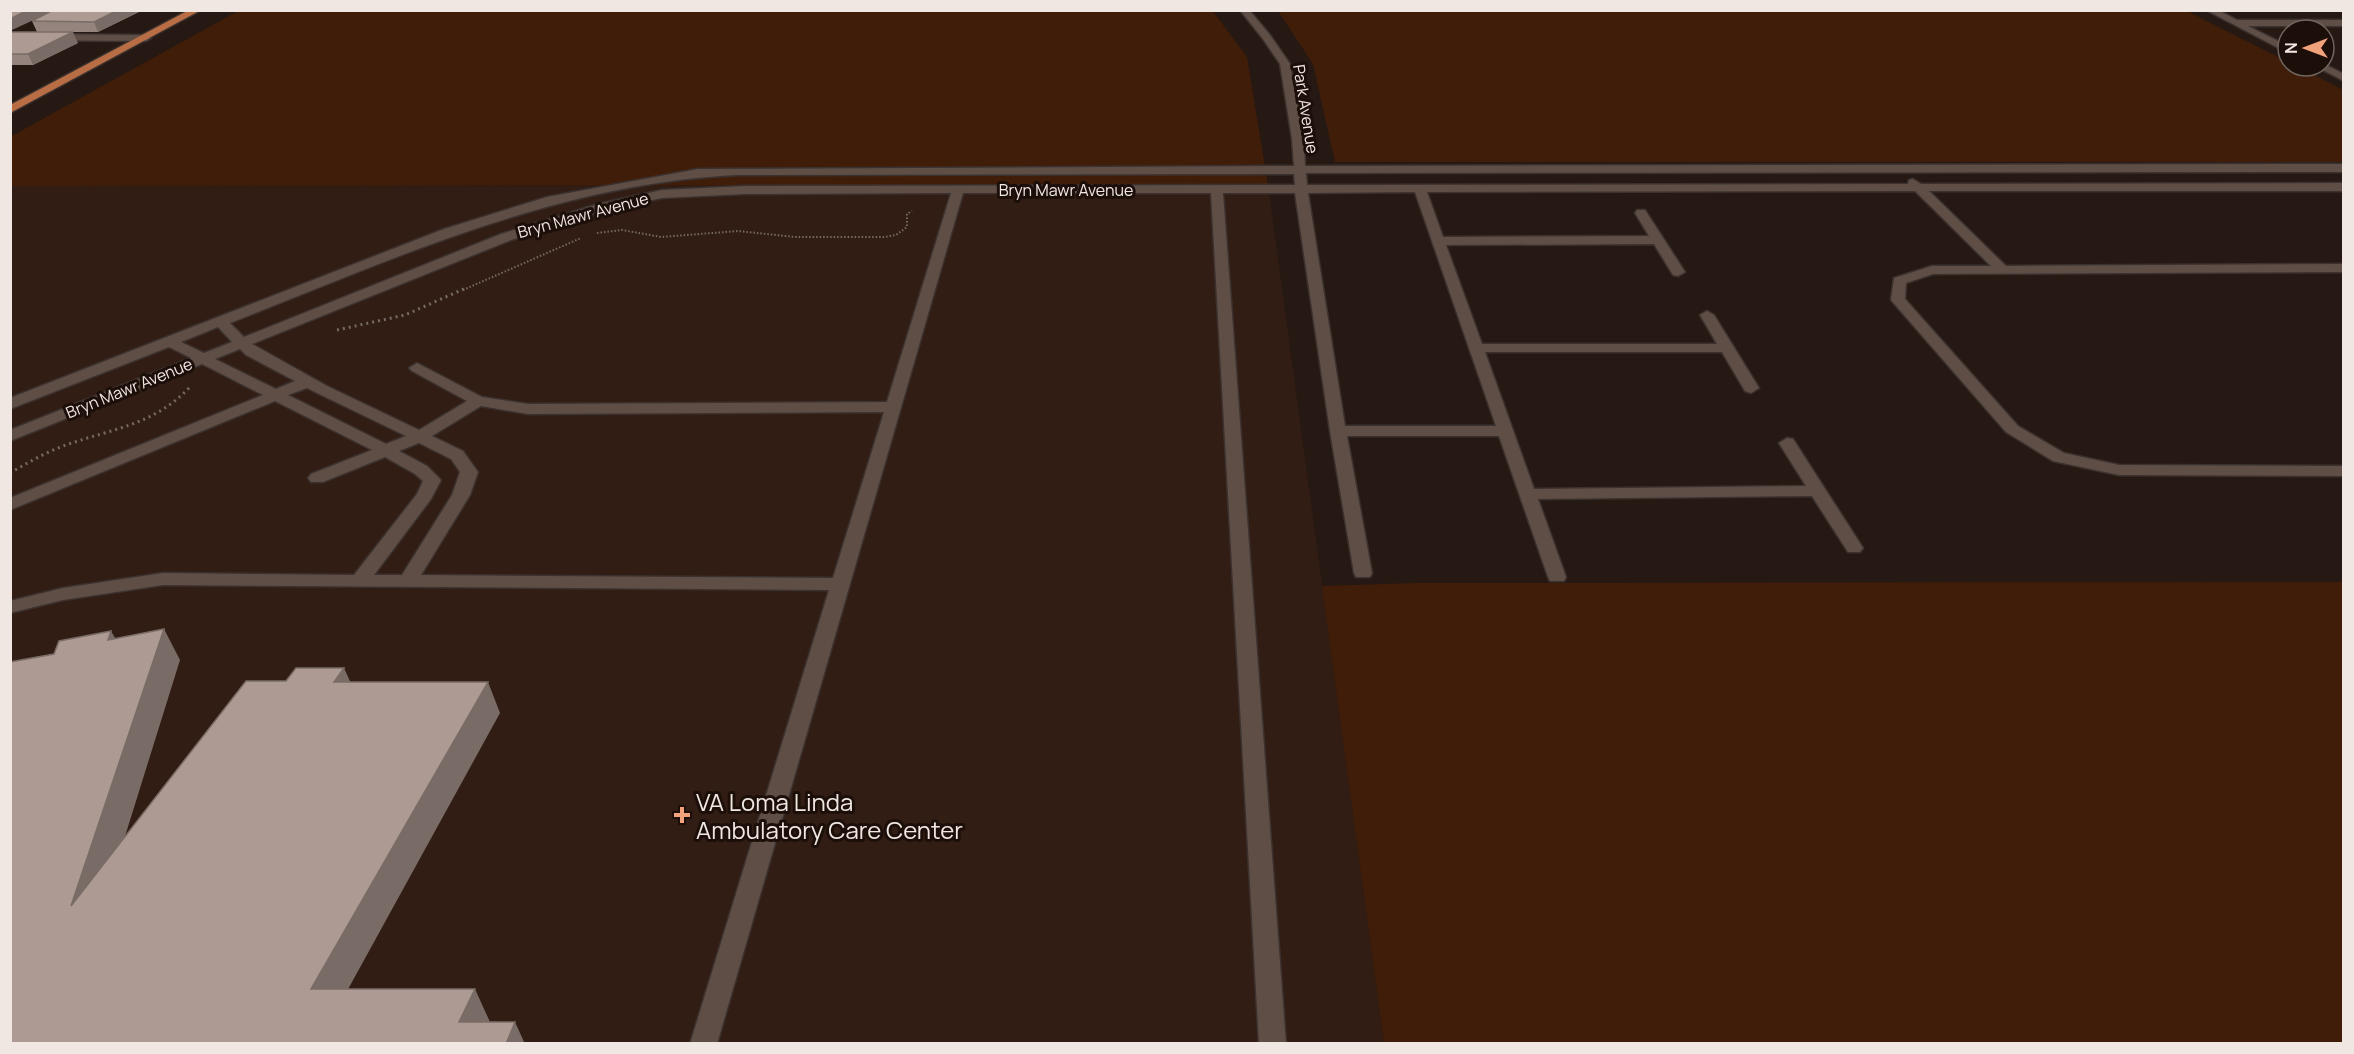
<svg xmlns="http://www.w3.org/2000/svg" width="2354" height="1054" font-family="Manrope,sans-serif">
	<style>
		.built { fill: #311d14 }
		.green { fill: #401d09 }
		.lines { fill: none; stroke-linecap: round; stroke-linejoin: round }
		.minor-casing { stroke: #3b312e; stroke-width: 3 }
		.major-casing { stroke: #3b312e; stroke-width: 3 }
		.path-far1 { stroke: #766a65; stroke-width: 2; stroke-dasharray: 1.5 2; stroke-linecap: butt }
		.path { stroke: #766a65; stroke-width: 3; stroke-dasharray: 2 4; stroke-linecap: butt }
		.minor { fill: #5e4e46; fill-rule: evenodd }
		.major { fill: #b86d44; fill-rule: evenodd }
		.wall { fill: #95847e }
		.shaded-wall { fill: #796c66 }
		.building { fill: #ad9a92; stroke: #796c66; stroke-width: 1.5 }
		.poi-dot { fill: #f1a27b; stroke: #1c0f09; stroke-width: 2 }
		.labels { text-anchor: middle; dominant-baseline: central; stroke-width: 6; stroke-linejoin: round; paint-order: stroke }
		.far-street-label { font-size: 16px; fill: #f0e6e2; stroke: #1c0f09 }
		.near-poi-label { font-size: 24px; fill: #f0e6e2; stroke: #1c0f09; text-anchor: start }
	</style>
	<rect width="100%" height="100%" fill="#261812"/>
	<path class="built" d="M1268,185L1384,1043H11L10,186Z"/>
	<path class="green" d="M1212,10L1247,57L1268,185L11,186L10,137L238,11Z
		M1278,11H2187L2288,62V66H2297L2343,90V162H1335L1313,64Z
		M2343,582V1043H1384L1322,586L1416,583Z"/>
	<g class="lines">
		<defs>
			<path id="minor" d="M1240,10H1249L1270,35L1290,64L1304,139L1305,166L2344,164V172L1306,173L1307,185L1908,184L1909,180L1913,179L1921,184L2344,183V191H1929L2006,266L2344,264V272L1933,274L1906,283L1905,299L2018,426L2064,453L2119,465L2344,466V476L2119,475L2053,461L2006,432L1891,300L1894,278L1932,266H1991L1915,191L1427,192L1443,237L1649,236L1635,213L1637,210H1645L1685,272L1678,276L1673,275L1654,244L1446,245L1482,344H1717L1700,315L1707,311L1714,315L1759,388L1751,393L1745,391L1722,352H1485L1534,489L1806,486L1779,443L1787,438L1793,439L1863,548L1860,552H1848L1812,496L1538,499L1566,577L1564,581H1550L1548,577L1499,436H1347L1372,573L1370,577H1356L1354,573L1330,431L1295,193H1223L1286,1044H1259L1211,193H963L717,1044H690L829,590L163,585L63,600L10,613V601L63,588L163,573L354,575L417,494L423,481L415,474L385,457L323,482H311L308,478L311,474L372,450L275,401L10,510V498L263,395L202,364L10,441V430L191,358L169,347L10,409V398L444,229L547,197L698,169L1294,166L1292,139L1280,64L1263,39ZM1294,174L1295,185L745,186L662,190L598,204L501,234L244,337L230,323C396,258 558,183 739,175ZM1415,192L1496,426H1345L1308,193ZM951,193L887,402L528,404L482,397L417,363L409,368L412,371L467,401L419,430L327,386L252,344L511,240L605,210L662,198L745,194ZM218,327L232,342L204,353L181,342ZM240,349L246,355L295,381L276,389L215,359ZM307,388L315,392L406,436L386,444L288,395ZM481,406L528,414L884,412L833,578L421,575L470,495L478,472L463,451L432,436ZM419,443L451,459L460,472L452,495L402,575H374L431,499L441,480L427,466L399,451Z
				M2206,10H2218L2237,20H2344V26H2248L2288,46V53Z
				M10,34L146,35L151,38L146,41L10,40Z
				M2324,64L2344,74V81L2315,66H2324Z"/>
			<path id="major" d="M189,10H201L10,113V105Z"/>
		</defs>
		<use href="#minor" class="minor-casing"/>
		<use href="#major" class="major-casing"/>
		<path class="path-far1" d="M597,233L622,230L661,237L738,231L795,237H884L896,235L907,227V214L912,211
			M463,290L581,238"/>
		<path class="path" d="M337,330L405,315L466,288
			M10,473C29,462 48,451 69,444C115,428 153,425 189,388"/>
		<use href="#minor" class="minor"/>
		<use href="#major" class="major"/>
	</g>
	<path class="wall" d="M10,10H143L98,32H37L32,21Z
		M10,32L78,43L33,65H10Z"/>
	<path class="shaded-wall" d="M28,10H55L10,31V19Z
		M118,10H143L98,32L94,22Z
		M73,32L78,43L33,65L28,54Z
		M164,629L180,660L93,939L71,906Z
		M111,631L129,662L108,640Z
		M344,668L358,699L334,682Z
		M488,682L500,713L330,1022L311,989Z
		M475,989L490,1022H459Z
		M515,1022L525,1044H506Z"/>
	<path class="building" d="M10,10H28L10,19Z
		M53,10H118L94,22L32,21Z
		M10,32H73L28,54H10Z
		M164,629L71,906L246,681H286L296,668H344L334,682H488L311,989H475L459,1022H515L506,1044H10V662L54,654L59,641L111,631L108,640Z"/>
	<path class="poi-dot" d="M679 806h6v6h6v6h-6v6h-6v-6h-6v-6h6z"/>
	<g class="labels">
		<g class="far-street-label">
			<text transform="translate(1306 109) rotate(81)">Park Avenue</text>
			<text x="1066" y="190">Bryn Mawr Avenue</text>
			<text transform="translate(583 215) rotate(-15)">Bryn Mawr Avenue</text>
			<text transform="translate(129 388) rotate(-22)">Bryn Mawr Avenue</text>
		</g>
		<g class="near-poi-label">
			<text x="696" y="801">VA Loma Linda<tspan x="696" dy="28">Ambulatory Care Center</tspan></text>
		</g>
	</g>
	<rect width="2354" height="1054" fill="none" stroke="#f0e6e2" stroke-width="24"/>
	<g transform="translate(2306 48) rotate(270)"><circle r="28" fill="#1c0f09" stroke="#716560" stroke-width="1.5"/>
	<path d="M0-4.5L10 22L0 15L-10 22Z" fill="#f1a27b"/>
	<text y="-9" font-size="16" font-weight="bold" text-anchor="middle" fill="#f0e6e2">N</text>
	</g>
</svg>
